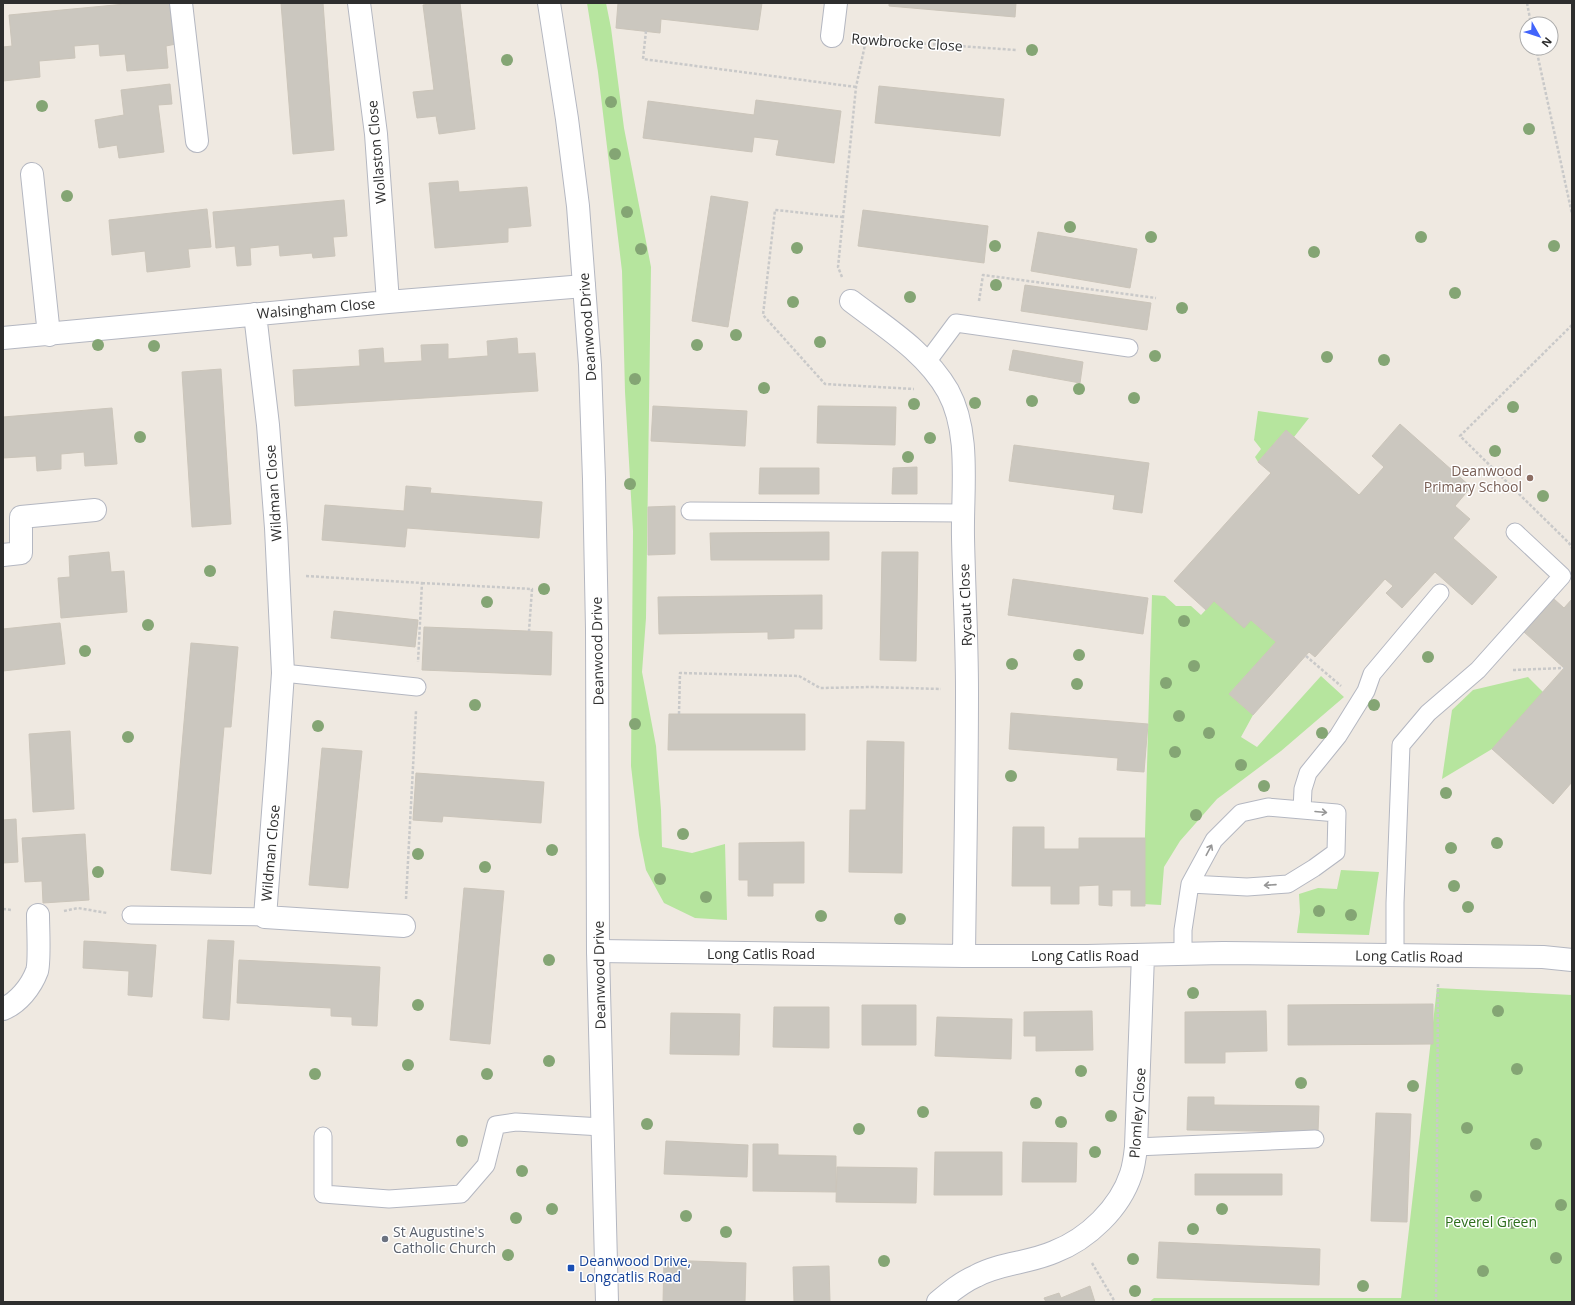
<svg xmlns="http://www.w3.org/2000/svg" width="1575" height="1305" font-family="'Open Sans',sans-serif">
	<style>
		.green { fill: #b6e59e }
		.building { fill: #cbc7bf; stroke: #cbc5ba }
		.lines { fill: none; stroke-linecap: round; stroke-linejoin: round }
		.lane-casing { stroke: #b4b7c1; stroke-width: 19 }
		.street-casing { stroke: #b4b7c1; stroke-width: 24 }
		.secondary-casing { stroke: #b4b7c1; stroke-width: 24 }
		.path { stroke: #c9c9c9; stroke-width: 2.5; stroke-dasharray: 3 2; stroke-linecap: butt }
		.lane { stroke: #fff; stroke-width: 17 }
		.street { stroke: #fff; stroke-width: 22 }
		.secondary { stroke: #fff; stroke-width: 22 }
		.tree { fill: #84a574 }
		.oneway { stroke: #969696 }
		.education-dot { fill: #8d6e63; stroke: #fff; stroke-width: 1.5 }
		.worship-dot { fill: #6b7280; stroke: #fff; stroke-width: 1.5 }
		.transit-dot { fill: #1a4fb4; stroke: #fff; stroke-width: 1.5 }
		.labels { text-anchor: middle; dominant-baseline: central; stroke-width: 3; stroke-linejoin: round; paint-order: stroke }
		.street-label { font-size: 14px; fill: #2e2e2e; stroke: #fff }
		.education-label { font-size: 14px; fill: #785e54; stroke: #fff; text-anchor: end }
		.park-label { font-size: 14px; fill: #2c6e1b; stroke: #fff }
		.worship-label { font-size: 14px; fill: #5b616d; stroke: #fff; text-anchor: start }
		.transit-label { font-size: 14px; fill: #164399; stroke: #fff; text-anchor: start }
	</style>
	<rect width="100%" height="100%" fill="#efe9e1"/>
	<path class="green" d="M587,3H606L611,28L624,128L651,267L646,618L642,672L656,746L661,810L662,847L692,853L725,844L727,920L695,918L664,903L646,870L639,835L631,766L633,531L625,392L622,271L598,72Z
		M1258,411L1309,418L1294,437L1286,430L1258,462L1255,457L1261,449L1254,440Z
		M1152,595L1165,596L1176,606H1191L1201,615L1214,601L1244,627L1251,620L1276,642L1229,694L1253,715L1241,737L1257,747L1321,676L1344,697L1281,751L1217,799L1180,841L1164,867L1161,905L1143,904Z
		M1528,677L1543,692L1492,749L1442,779L1452,710L1473,690Z
		M1341,870L1379,872L1369,935L1297,933L1300,912L1299,894L1318,888L1337,889Z
		M1437,988L1572,995V1302H1149L1154,1298H1401Z"/>
	<path class="building" d="M136,3H172L176,44L166,46L168,68L127,71L125,54L100,56L99,44L74,46L75,58L39,61L40,77L3,81V47L12,46L9,15Z
		M281,3H323L334,150L293,154Z
		M435,3H460L475,129L439,134L436,116L417,118L413,92L434,90L423,5Z
		M618,3H762L758,30L661,19L660,33L616,28Z
		M889,3H1016L1015,17L889,6Z
		M170,84L172,104L158,105L164,152L119,158L117,145L99,148L95,120L124,115L121,90Z
		M879,86L1004,99L1000,136L875,123Z
		M756,100L841,111L834,163L776,155L779,140L754,137L752,152L643,138L648,101L754,115Z
		M458,181L459,192L527,187L531,226L508,228V242L435,248L429,183Z
		M711,196L748,202L728,327L692,321Z
		M344,200L347,236L333,237L335,256L313,258L312,253L280,256L279,245L250,248L251,265L237,266L235,246L216,248L213,212Z
		M207,209L211,247L188,249L190,267L147,272L145,251L112,255L109,220Z
		M863,210L988,226L984,263L858,246Z
		M1038,232L1137,249L1130,288L1031,271Z
		M1025,285L1151,303L1147,330L1021,311Z
		M517,338L518,354L535,353L538,391L295,406L293,370L360,366L359,350L383,348L384,363L422,361L421,345L448,344V359L488,356L487,341Z
		M1013,350L1083,362L1080,383L1009,370Z
		M221,369L231,524L192,527L182,372Z
		M653,406L747,411L745,446L651,441Z
		M818,406L896,407L895,445L817,443Z
		M112,408L117,464L85,466L84,452L61,454V469L37,471L36,456L3,458V417Z
		M1400,424L1471,487L1455,506L1470,519L1453,538L1497,577L1472,605L1435,572L1402,608L1386,593L1393,586L1385,579L1315,657L1309,652L1253,715L1229,694L1276,642L1251,620L1244,628L1214,601L1206,610L1174,581L1271,473L1258,462L1286,430L1359,495L1384,467L1372,456Z
		M1014,445L1149,463L1142,513L1113,509L1115,495L1009,481Z
		M917,467V494H892L893,468Z
		M760,468H819V494H759Z
		M406,486L431,488L430,493L542,502L539,538L407,528L405,547L322,540L325,505L404,511Z
		M675,506V554L648,555V507Z
		M829,532V560H711L710,533Z
		M109,552L111,572L124,571L127,612L61,618L58,578L70,577L69,556Z
		M882,552H918L916,661L880,660Z
		M1013,579L1148,598L1143,634L1008,615Z
		M822,595V629H794V638L768,639V632L659,634L658,597Z
		M1554,599L1564,608L1572,599V782L1553,804L1492,749L1564,668L1524,632Z
		M334,611L418,620L415,647L331,638Z
		M60,623L65,664L3,671V629Z
		M424,627L552,632L551,675L422,670Z
		M191,643L238,647L231,727H224L211,874L171,870Z
		M1011,713L1148,724L1144,772L1117,770L1118,758L1009,749Z
		M669,714H805V750H668Z
		M70,731L74,809L33,812L29,734Z
		M867,741L904,742L902,873L849,872L850,810H866Z
		M322,748L362,751L348,888L309,885Z
		M416,773L544,782L541,823L443,816L442,822L413,820Z
		M16,819L18,862L3,863V820Z
		M1013,827H1044V849H1079V838H1145V906H1131V890H1112V906L1099,905V885L1079,886V904H1051V886H1012Z
		M85,834L89,900L43,903L42,881L25,882L22,838Z
		M804,842V883H773V896H748V880H739V843Z
		M464,888L504,891L490,1044L450,1040Z
		M208,940L234,941L229,1020L203,1018Z
		M84,941L156,945L152,997L128,995L129,971L83,968Z
		M239,960L380,967L377,1026L352,1025V1017L331,1016V1008L237,1003Z
		M1433,1004V1044L1288,1045V1005Z
		M862,1005H916V1045H862Z
		M774,1007H829V1048L773,1047Z
		M1092,1011L1093,1050L1036,1051V1036H1024V1012Z
		M1266,1011L1267,1051L1225,1052V1063H1185V1012Z
		M671,1013L740,1014L739,1055L670,1054Z
		M937,1017L1012,1019L1011,1059L935,1056Z
		M1188,1097H1214V1105L1319,1106L1318,1132L1187,1130Z
		M1376,1113L1411,1114L1407,1222L1371,1221Z
		M666,1141L748,1145L747,1177L664,1174Z
		M1023,1142L1077,1143L1076,1182H1022Z
		M753,1144H778V1155L836,1156V1192L753,1191Z
		M935,1152H1002V1195H934Z
		M837,1167L917,1168L916,1203L836,1202Z
		M1195,1174H1282V1195H1195Z
		M1159,1242L1320,1249L1319,1285L1157,1278Z
		M664,1260L746,1263L745,1302H663Z
		M829,1266L830,1302H794L793,1267Z
		M1090,1286L1095,1302H1046L1044,1298L1059,1293L1061,1298Z"/>
	<g class="lines">
		<defs>
			<path id="lane" d="M927,362L956,323L1129,348
				M690,511L962,513
				M283,673L417,687
				M1302,810L1303,789L1308,773L1338,736L1366,691L1372,674L1440,593
				M131,915L265,917
				M1183,955V930L1190,884L1214,840L1241,813L1268,807L1337,813L1336,852L1314,868L1288,884L1247,887L1190,884
				M1395,956V903L1401,745L1428,713L1478,670L1562,576L1515,532
				M323,1136V1194L389,1199L461,1194L486,1165L496,1125L516,1122L602,1127
				M1136,1147L1315,1139"/>
			<path id="street" d="M181,3L197,141
				M359,3L376,134L388,302
				M832,36L836,3
				M32,174L49,335
				M851,301C885,327 926,352 948,391C971,433 962,490 963,537C964,588 967,640 967,691C967,779 965,868 964,956
				M255,314L268,425L276,528L283,673L277,760L265,917L404,926
				M3,338L388,302L584,286
				M3,555L21,553V517L95,510
				M598,951L964,956H1087L1223,953L1543,957L1572,960
				M3,1009C18,1003 31,987 37,971C40,962 38,927 38,915
				M938,1302C950,1292 962,1282 976,1276C1000,1263 1029,1263 1054,1252C1088,1239 1120,1208 1131,1174C1134,1165 1135,1156 1136,1147L1143,955"/>
			<path id="secondary" d="M549,3L567,119L578,206L590,365L594,479L597,629L598,951L607,1302"/>
		</defs>
		<use href="#lane" class="lane-casing"/>
		<use href="#street" class="street-casing"/>
		<use href="#secondary" class="secondary-casing"/>
		<path class="path" d="M1527,3L1531,24
			M646,31L643,59L856,87
			M858,39L1016,50
			M1536,48L1572,214
			M843,217L775,210L763,315L825,384L914,389
			M842,277L838,267L856,87L866,40
			M979,301L983,275L1156,298
			M1572,325L1460,436L1569,543L1572,548
			M306,576L422,583L418,662
			M422,583L532,589L529,631
			M1306,656L1341,686
			M1513,670L1564,668
			M679,714L680,673L799,676L820,688L872,687L941,689
			M406,899L416,711
			M3,909L12,910
			M64,911L78,908L107,913
			M1092,1263L1115,1302
			M1436,1302L1438,983"/>
		<use href="#lane" class="lane"/>
		<use href="#street" class="street"/>
		<use href="#secondary" class="secondary"/>
	</g>
	<g class="tree">
		<circle cx="1032" cy="50" r="6"/>
		<circle cx="507" cy="60" r="6"/>
		<circle cx="611" cy="102" r="6"/>
		<circle cx="42" cy="106" r="6"/>
		<circle cx="1529" cy="129" r="6"/>
		<circle cx="615" cy="154" r="6"/>
		<circle cx="67" cy="196" r="6"/>
		<circle cx="627" cy="212" r="6"/>
		<circle cx="1070" cy="227" r="6"/>
		<circle cx="1151" cy="237" r="6"/>
		<circle cx="1421" cy="237" r="6"/>
		<circle cx="995" cy="246" r="6"/>
		<circle cx="1554" cy="246" r="6"/>
		<circle cx="797" cy="248" r="6"/>
		<circle cx="641" cy="249" r="6"/>
		<circle cx="1314" cy="252" r="6"/>
		<circle cx="996" cy="285" r="6"/>
		<circle cx="1455" cy="293" r="6"/>
		<circle cx="910" cy="297" r="6"/>
		<circle cx="793" cy="302" r="6"/>
		<circle cx="1182" cy="308" r="6"/>
		<circle cx="736" cy="335" r="6"/>
		<circle cx="820" cy="342" r="6"/>
		<circle cx="98" cy="345" r="6"/>
		<circle cx="697" cy="345" r="6"/>
		<circle cx="154" cy="346" r="6"/>
		<circle cx="1155" cy="356" r="6"/>
		<circle cx="1327" cy="357" r="6"/>
		<circle cx="1384" cy="360" r="6"/>
		<circle cx="635" cy="379" r="6"/>
		<circle cx="764" cy="388" r="6"/>
		<circle cx="1079" cy="389" r="6"/>
		<circle cx="1134" cy="398" r="6"/>
		<circle cx="1032" cy="401" r="6"/>
		<circle cx="975" cy="403" r="6"/>
		<circle cx="914" cy="404" r="6"/>
		<circle cx="1513" cy="407" r="6"/>
		<circle cx="140" cy="437" r="6"/>
		<circle cx="930" cy="438" r="6"/>
		<circle cx="1495" cy="451" r="6"/>
		<circle cx="908" cy="457" r="6"/>
		<circle cx="630" cy="484" r="6"/>
		<circle cx="1543" cy="496" r="6"/>
		<circle cx="210" cy="571" r="6"/>
		<circle cx="544" cy="589" r="6"/>
		<circle cx="487" cy="602" r="6"/>
		<circle cx="1184" cy="621" r="6"/>
		<circle cx="148" cy="625" r="6"/>
		<circle cx="85" cy="651" r="6"/>
		<circle cx="1079" cy="655" r="6"/>
		<circle cx="1428" cy="657" r="6"/>
		<circle cx="1012" cy="664" r="6"/>
		<circle cx="1194" cy="666" r="6"/>
		<circle cx="1166" cy="683" r="6"/>
		<circle cx="1077" cy="684" r="6"/>
		<circle cx="475" cy="705" r="6"/>
		<circle cx="1374" cy="705" r="6"/>
		<circle cx="1179" cy="716" r="6"/>
		<circle cx="635" cy="724" r="6"/>
		<circle cx="318" cy="726" r="6"/>
		<circle cx="1209" cy="733" r="6"/>
		<circle cx="1322" cy="733" r="6"/>
		<circle cx="128" cy="737" r="6"/>
		<circle cx="1175" cy="752" r="6"/>
		<circle cx="1241" cy="765" r="6"/>
		<circle cx="1011" cy="776" r="6"/>
		<circle cx="1264" cy="786" r="6"/>
		<circle cx="1446" cy="793" r="6"/>
		<circle cx="1196" cy="815" r="6"/>
		<circle cx="683" cy="834" r="6"/>
		<circle cx="1497" cy="843" r="6"/>
		<circle cx="1451" cy="848" r="6"/>
		<circle cx="552" cy="850" r="6"/>
		<circle cx="418" cy="854" r="6"/>
		<circle cx="485" cy="867" r="6"/>
		<circle cx="98" cy="872" r="6"/>
		<circle cx="660" cy="879" r="6"/>
		<circle cx="1454" cy="886" r="6"/>
		<circle cx="706" cy="897" r="6"/>
		<circle cx="1468" cy="907" r="6"/>
		<circle cx="1319" cy="911" r="6"/>
		<circle cx="1351" cy="915" r="6"/>
		<circle cx="821" cy="916" r="6"/>
		<circle cx="900" cy="919" r="6"/>
		<circle cx="549" cy="960" r="6"/>
		<circle cx="1193" cy="993" r="6"/>
		<circle cx="418" cy="1005" r="6"/>
		<circle cx="1498" cy="1011" r="6"/>
		<circle cx="549" cy="1061" r="6"/>
		<circle cx="408" cy="1065" r="6"/>
		<circle cx="1517" cy="1069" r="6"/>
		<circle cx="1081" cy="1071" r="6"/>
		<circle cx="315" cy="1074" r="6"/>
		<circle cx="487" cy="1074" r="6"/>
		<circle cx="1301" cy="1083" r="6"/>
		<circle cx="1413" cy="1086" r="6"/>
		<circle cx="1036" cy="1103" r="6"/>
		<circle cx="923" cy="1112" r="6"/>
		<circle cx="1111" cy="1116" r="6"/>
		<circle cx="1061" cy="1122" r="6"/>
		<circle cx="647" cy="1124" r="6"/>
		<circle cx="1467" cy="1128" r="6"/>
		<circle cx="859" cy="1129" r="6"/>
		<circle cx="462" cy="1141" r="6"/>
		<circle cx="1536" cy="1144" r="6"/>
		<circle cx="1095" cy="1152" r="6"/>
		<circle cx="522" cy="1171" r="6"/>
		<circle cx="1476" cy="1196" r="6"/>
		<circle cx="1561" cy="1205" r="6"/>
		<circle cx="552" cy="1209" r="6"/>
		<circle cx="1222" cy="1209" r="6"/>
		<circle cx="686" cy="1216" r="6"/>
		<circle cx="516" cy="1218" r="6"/>
		<circle cx="1512" cy="1223" r="6"/>
		<circle cx="1193" cy="1229" r="6"/>
		<circle cx="726" cy="1232" r="6"/>
		<circle cx="508" cy="1255" r="6"/>
		<circle cx="1556" cy="1258" r="6"/>
		<circle cx="1133" cy="1259" r="6"/>
		<circle cx="884" cy="1261" r="6"/>
		<circle cx="1483" cy="1271" r="6"/>
		<circle cx="1363" cy="1286" r="6"/>
		<circle cx="1135" cy="1291" r="6"/>
	</g>
	<defs><path id="oneway-shaft" d="M-6 0H5M1.5-3L5.5 0L1.5 3" fill="none" stroke-width="1.6" stroke-linecap="round" stroke-linejoin="round"/></defs>
	<g class="oneway">
		<use href="#oneway-shaft" transform="translate(1321 812) rotate(5)"/>
		<use href="#oneway-shaft" transform="translate(1209 850) rotate(-62)"/>
		<use href="#oneway-shaft" transform="translate(1270 885) rotate(176)"/>
	</g>
	<circle class="education-dot" cx="1530" cy="478" r="4"/>
	<circle class="worship-dot" cx="385" cy="1239" r="4"/>
	<rect class="transit-dot" x="567" y="1264" width="8" height="8" rx="2"/>
	<g class="labels">
		<g class="street-label">
			<text transform="translate(907 42) rotate(4)">Rowbrocke Close</text>
			<text transform="translate(376 152) rotate(-95)">Wollaston Close</text>
			<text transform="translate(316 308) rotate(-5)">Walsingham Close</text>
			<text transform="translate(587 327) rotate(-94)">Deanwood Drive</text>
			<text transform="translate(273 493) rotate(-94)">Wildman Close</text>
			<text transform="translate(965 605) rotate(-92)">Rycaut Close</text>
			<text transform="translate(597 651) rotate(-91)">Deanwood Drive</text>
			<text transform="translate(270 853) rotate(-85)">Wildman Close</text>
			<text x="761" y="953">Long Catlis Road</text>
			<text x="1085" y="955">Long Catlis Road</text>
			<text transform="translate(1409 956) rotate(1)">Long Catlis Road</text>
			<text transform="translate(599 975) rotate(-91)">Deanwood Drive</text>
			<text transform="translate(1137 1113) rotate(-86)">Plomley Close</text>
		</g>
		<g class="education-label">
			<text x="1522" y="470">Deanwood<tspan x="1522" dy="16">Primary School</tspan></text>
		</g>
		<g class="park-label">
			<text x="1491" y="1221">Peverel Green</text>
		</g>
		<g class="worship-label">
			<text x="393" y="1231">St Augustine's<tspan x="393" dy="16">Catholic Church</tspan></text>
		</g>
		<g class="transit-label">
			<text x="579" y="1260">Deanwood Drive,<tspan x="579" dy="16">Longcatlis Road</tspan></text>
		</g>
	</g>
	<rect width="1575" height="1305" fill="none" stroke="#2e2e2e" stroke-width="8"/>
	<g transform="translate(1539 36) rotate(129)"><circle r="19" fill="#ffffff" stroke="#ababab"/>
	<path d="M0-3L7 15L0 10L-7 15Z" fill="#4264fb"/>
	<text y="-6" font-size="11" font-weight="bold" text-anchor="middle" fill="#2e2e2e">N</text>
	</g>
</svg>
